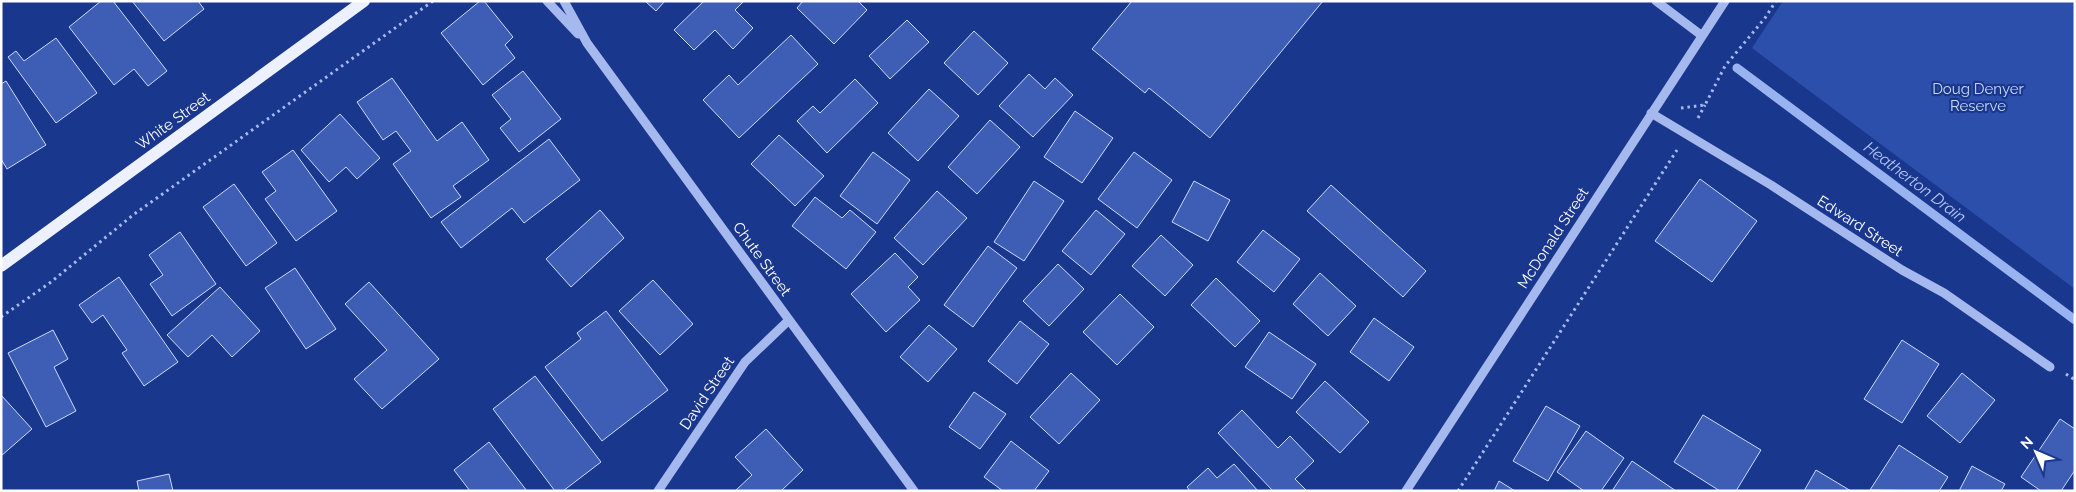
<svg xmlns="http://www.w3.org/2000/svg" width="2076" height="492" font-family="Raleway,sans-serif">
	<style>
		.green { fill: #2d4fac }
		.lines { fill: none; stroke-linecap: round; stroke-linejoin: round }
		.stream { stroke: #99b2f0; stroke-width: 9 }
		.building { fill: #3e5db4; stroke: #ccd9fa }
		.path { stroke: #a6b9ee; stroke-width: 3; stroke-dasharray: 2.5 4; stroke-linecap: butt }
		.minor { stroke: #a6b9ee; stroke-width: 9 }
		.major { stroke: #edf1ff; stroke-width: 12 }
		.labels { text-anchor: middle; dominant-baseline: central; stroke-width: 4.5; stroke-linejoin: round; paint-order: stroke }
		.park-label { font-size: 15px; fill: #ccd9fa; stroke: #1a378e }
		.street-label { font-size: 15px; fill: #fff; stroke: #1a378e }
		.water-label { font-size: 16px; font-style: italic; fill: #b2c4f5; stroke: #1a378e }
	</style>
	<rect width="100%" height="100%" fill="#1a378e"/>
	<path class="green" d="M1783,1H2075V289L1752,48Z"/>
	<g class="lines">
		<path class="stream" d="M1737,68L2075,320"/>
	</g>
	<path class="building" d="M101,1H113L167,71L148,86L134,69L114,85L69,27Z
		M132,1H198L204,9L164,41Z
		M480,1H484L513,37L505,45L515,58L483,85L441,33Z
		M645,1H665L656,11Z
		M704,1H744L735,10L753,28L733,49L715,30L694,50L674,30Z
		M803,1H858L867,10L834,44L797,8Z
		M1132,1H1323L1210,138L1149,88L1145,93L1092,49Z
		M907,20L929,42L890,79L869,56Z
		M974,31L1008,63L978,95L944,63Z
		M791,35L818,64L739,138L703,100L729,75L738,85Z
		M56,38L97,93L56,123L8,57L16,51L24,61Z
		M523,71L561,119L519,152L500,128L511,119L492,95Z
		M1029,74L1045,89L1055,78L1073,95L1033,137L999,106Z
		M392,78L437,141L462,122L489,160L453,186L461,197L431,218L393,164L411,151L396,131L383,140L357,102Z
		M855,79L878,103L827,153L797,121L813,106L820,113Z
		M6,81L46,145L7,169L1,159V84Z
		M929,89L959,116L918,161L888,133Z
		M1075,111L1113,138L1082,183L1044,157Z
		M340,114L380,158L357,179L346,167L329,182L301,150Z
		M990,120L1020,147L977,194L948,167Z
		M779,135L824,176L795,206L751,164Z
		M549,139L580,180L524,223L512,208L461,248L441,222Z
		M293,150L337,211L296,241L265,199L276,191L262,172Z
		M873,152L910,180L877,224L840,196Z
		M1134,152L1172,180L1137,228L1098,199Z
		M1700,179L1757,221L1712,282L1655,241Z
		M1034,181L1064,201L1024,261L994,242Z
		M1194,181L1230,200L1208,241L1172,222Z
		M234,184L277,243L246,266L203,207Z
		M1331,185L1426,271L1403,297L1307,211Z
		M937,191L967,218L923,265L894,238Z
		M815,197L842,218L850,210L876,232L846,269L792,226Z
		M600,210L624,238L571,287L546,259Z
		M1096,210L1125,234L1091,275L1062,251Z
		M1263,230L1300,259L1274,292L1237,262Z
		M180,232L216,284L172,316L150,284L163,275L149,255Z
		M1161,235L1193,265L1165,296L1132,266Z
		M988,246L1017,268L973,327L944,305Z
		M895,253L918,277L908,287L920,300L886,332L851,294Z
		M1058,264L1084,289L1049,326L1023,301Z
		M295,268L336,329L306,349L265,288Z
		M1320,273L1356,306L1328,336L1293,304Z
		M119,277L178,362L144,386L122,353L127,350L103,315L92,323L79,305Z
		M1216,278L1260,321L1235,347L1191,305Z
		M653,280L693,324L660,355L619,311Z
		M369,282L439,359L382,409L354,379L387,350L345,304Z
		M220,287L260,331L232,357L212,335L188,357L167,335Z
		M1120,294L1154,327L1117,365L1083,332Z
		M606,311L668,390L602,441L545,367L581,339L577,333Z
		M1374,318L1414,347L1389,381L1350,352Z
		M1020,321L1049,344L1017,384L988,361Z
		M929,325L957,349L928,382L900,357Z
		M53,330L68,359L54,367L76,411L46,427L8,353Z
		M1269,332L1316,364L1292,399L1245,367Z
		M1902,340L1939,364L1902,423L1864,399Z
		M1071,373L1100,400L1059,444L1030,417Z
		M1962,373L1995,400L1960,443L1927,416Z
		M535,376L601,462L563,491H555L493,409Z
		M1325,381L1369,422L1340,453L1296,412Z
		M974,392L1006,414L980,449L949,427Z
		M1,395L32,429L1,456Z
		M1546,406L1580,426L1548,481L1513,461Z
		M1242,410L1278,448L1290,436L1314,461L1295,479L1307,491H1273L1218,433Z
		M1703,415L1761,450L1736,491H1720L1674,462Z
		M2060,419L2075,429V470L2061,491H2041L2021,477Z
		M766,429L803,470L781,491H735L752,475L735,457Z
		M1586,431L1624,458L1601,491H1584L1557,472Z
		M1011,441L1049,471L1034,491H1003L984,477Z
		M489,442L527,491H470L454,470Z
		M1899,445L1948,477L1939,491L1870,490Z
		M1632,461L1676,491H1612Z
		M1234,464L1258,491H1190L1187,487L1208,468L1217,478Z
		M1972,466L2005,484L2001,491H1959Z
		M1816,470L1851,491H1804Z
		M169,474L173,491H139L137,481Z
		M1499,481L1515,491H1494Z"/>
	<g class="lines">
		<path class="path" d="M1681,108L1705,105L1725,66L1765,18L1776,1
			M1698,118L1705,105
			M1,317L51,282L133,215L433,1
			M2066,374L2075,380
			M1458,491L1677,150"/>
		<path class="minor" d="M547,1L578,34
			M564,1L587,43L914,491
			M1656,1L1701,35
			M1651,113L1771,185L1902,270L1944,293L2050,367
			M658,491L745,362L789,320
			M1406,491L1725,1"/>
		<path class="major" d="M1,266L364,1"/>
	</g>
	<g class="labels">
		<g class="park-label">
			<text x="1978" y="89">Doug Denyer<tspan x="1978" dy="17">Reserve</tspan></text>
		</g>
		<g class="street-label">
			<text transform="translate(173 121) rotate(-36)">White Street</text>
			<text transform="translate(1860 226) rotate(33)">Edward Street</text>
			<text transform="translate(1553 238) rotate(-57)">McDonald Street</text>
			<text transform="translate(762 259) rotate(54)">Chute Street</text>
			<text transform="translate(707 393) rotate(-56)">David Street</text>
		</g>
		<g class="water-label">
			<text transform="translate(1915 182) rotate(37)">Heatherton Drain</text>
		</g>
	</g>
	<rect width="2076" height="492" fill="none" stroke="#ffffff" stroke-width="5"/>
	<g transform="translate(2036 452) rotate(315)" stroke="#1a378e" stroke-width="4" paint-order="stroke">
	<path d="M0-4L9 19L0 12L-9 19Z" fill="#ffffff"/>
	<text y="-8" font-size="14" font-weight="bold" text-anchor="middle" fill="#ffffff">N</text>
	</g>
</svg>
